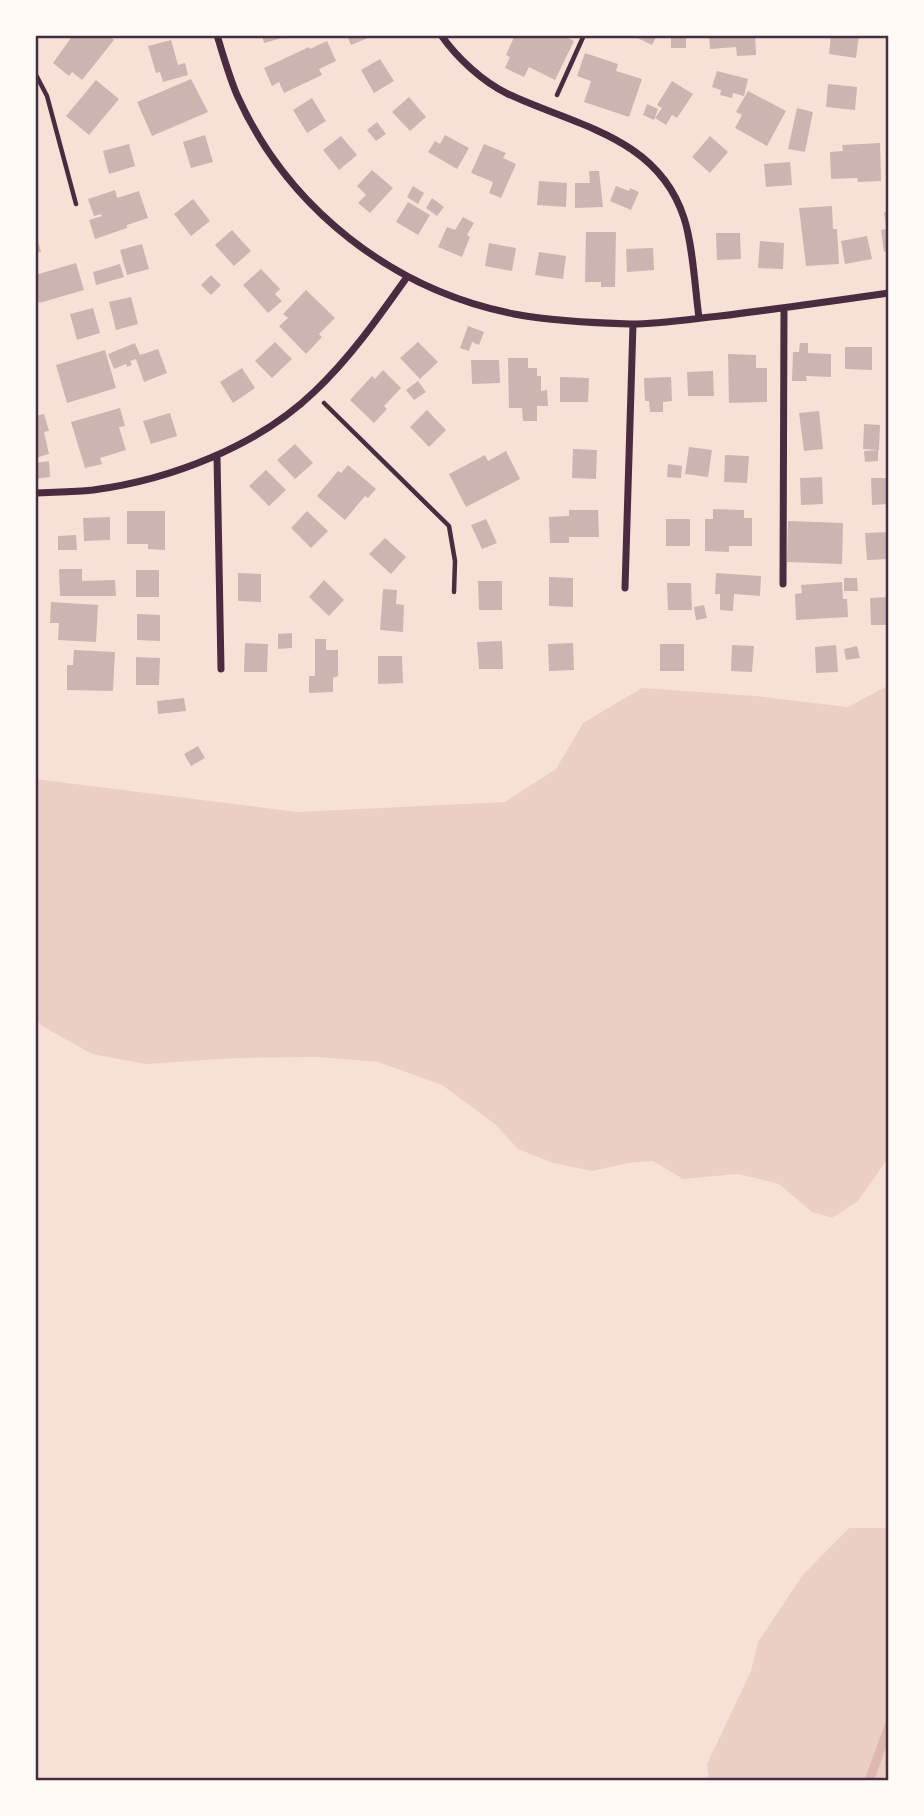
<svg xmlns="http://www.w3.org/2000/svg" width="924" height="1816" font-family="'DejaVu Sans',sans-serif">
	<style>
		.green { fill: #ebcfc5 }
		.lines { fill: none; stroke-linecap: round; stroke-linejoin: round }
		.stream { stroke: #dcb8b0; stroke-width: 9 }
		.building { fill: #ccb4b1 }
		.path { stroke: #4a2c40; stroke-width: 4.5 }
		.minor { stroke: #4a2c40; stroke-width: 7 }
		.neatline { fill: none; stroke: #4a2c40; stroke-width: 2.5 }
	</style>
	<rect width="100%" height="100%" fill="#f7e1d7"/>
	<path class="green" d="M889,685V1157L858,1201L832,1218L812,1212L779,1184L738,1174L683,1179L653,1161L628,1163L593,1171L553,1163L518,1149L495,1124L442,1085L378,1062L318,1057L235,1058L146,1064L92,1054L42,1026L35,1018V779L297,812L505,802L556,769L583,723L642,688L756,696L848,707Z
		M849,1528H889V1781H709L707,1764L751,1671L758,1642L802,1576Z"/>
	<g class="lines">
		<path class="stream" d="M869,1781L889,1726"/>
	</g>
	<path class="building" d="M73,35H108L114,40L82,80L72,72L69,76L53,63Z
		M262,35H289V36L264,43Z
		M347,35H375L351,45Z
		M515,35H562L574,41L555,80L529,67L524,77L505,68L510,57L506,55Z
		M631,35H657L652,45Z
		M671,35H686V48H671Z
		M709,35H755L756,55L737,56L736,47L710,49Z
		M831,35H859L856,58L829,54Z
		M171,40L178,65L185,63L188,75L163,82L160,72L156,73L148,46Z
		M327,41L336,61L319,69L322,75L284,93L279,82L272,86L264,68L309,47L310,49Z
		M585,53L618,64L616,71L642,79L629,117L584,102L591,81L577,76Z
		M380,59L394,81L374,93L361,70Z
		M717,71L748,79L744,96L733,93L732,98L720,95L721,90L712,87Z
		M191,79L208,112L152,136L137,102Z
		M96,80L119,99L89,135L66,116Z
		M672,81L693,94L677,118L672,115L666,125L655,118L662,108L657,105Z
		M828,84L857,87L855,110L826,107Z
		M748,91L786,111L767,146L735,128L742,115L736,112Z
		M409,97L426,117L410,131L392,112Z
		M312,98L326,121L307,133L293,110Z
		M647,104L658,109L654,120L643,115Z
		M797,108L813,112L805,152L788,149Z
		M377,122L386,134L376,141L367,130Z
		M205,135L213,162L191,168L183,142Z
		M445,135L469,148L457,169L428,152L435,141L440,144Z
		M341,136L357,155L339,170L323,150Z
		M710,136L728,152L710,173L692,157Z
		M880,143L881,181L858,182L857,178L831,179L830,152L843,151L842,145Z
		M129,144L135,166L109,174L103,151Z
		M484,144L506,153L503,158L516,164L501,198L489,193L493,182L471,173Z
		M790,162L792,185L766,187L764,164Z
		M372,170L393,188L370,213L358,203L366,195L357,186Z
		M589,171H599L603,207L575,208V183H590Z
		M539,181L567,183L566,207L537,205Z
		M413,186L424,193L418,204L407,197Z
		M616,186L629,191L630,188L639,192L631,210L610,201Z
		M115,190L117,198L139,191L148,218L127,225V228L95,239L89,220L102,216L101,214L94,216L88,199Z
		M432,198L444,207L437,216L426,208Z
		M193,199L210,221L191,236L174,214Z
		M408,202L430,215L418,235L396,222Z
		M832,206L833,229H837L839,264L806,266L799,208Z
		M884,212H889V251L884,252L881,230L886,229Z
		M463,217L474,223L467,235L470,237L462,257L438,247L447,227L455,230Z
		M232,230L251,251L234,266L215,245Z
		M35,231L41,252L35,253Z
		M586,232H616L615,287H601V282H585Z
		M716,233H740L741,259L717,260Z
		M867,236L872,259L845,264L841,241Z
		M760,241L784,243L783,269L758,268Z
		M489,243L516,248L512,271L485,266Z
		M142,244L149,269L127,275L120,250Z
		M653,248L654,270L627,272L626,249Z
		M539,252L566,256L563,279L535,275Z
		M76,263L84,290L39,303L35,289V275Z
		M120,264L124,277L96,285L93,272Z
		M261,269L280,289L275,294L282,301L268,313L243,285Z
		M211,275L221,285L211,295L201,285Z
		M306,290L335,318L319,334L322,337L306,354L279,326L288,318L283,314Z
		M131,297L138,324L116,330L109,302Z
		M93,308L100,333L77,340L70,314Z
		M468,326L484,332L479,345L472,342L469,351L460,348Z
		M275,342L292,359L272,378L255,361Z
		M418,342L438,362L420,379L400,358Z
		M135,343L140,355L158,349L167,373L144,382L136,359L130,361L132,365L127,367L126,364L114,369L108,354Z
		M800,343H808V353L831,354V377L806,376L807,381H792L793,352H799Z
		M845,347H872V370L845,369Z
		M105,350L116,388L67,403L56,365Z
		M728,354L756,355V368H767V402L729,403Z
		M508,358H528V368H537V376H541V391L547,390L548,406H537V421H523L522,408H509Z
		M471,360H499L500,383L472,384Z
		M242,368L255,388L233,403L220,382Z
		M383,370L401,388L384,406L387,409L374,423L350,400L372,376L375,379Z
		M713,371L714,396H688L687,372Z
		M560,377L589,378L588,402H560Z
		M671,377L672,401L663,402V412H650L649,401H645L644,378Z
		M418,381L426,392L414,400L406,390Z
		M120,408L125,426L119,427L126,450L100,458L102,464L85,468L71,422Z
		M427,410L446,430L429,447L410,427Z
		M819,411L823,449L804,451L799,413Z
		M170,413L177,436L151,444L143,421Z
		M44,414L49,431L44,432L49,454L35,458V416Z
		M864,424L880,425L879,450L863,449Z
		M295,444L313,463L295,479L277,460Z
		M689,447L712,450L708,477L685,474Z
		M573,449L597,450L596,479L572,478Z
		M878,450V461L865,462L864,451Z
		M506,451L520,479L466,507L449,474L485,455L488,461Z
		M725,455L749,456L747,483L724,482Z
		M49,461L50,477L35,479V463Z
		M668,464L682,466L681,478L667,477Z
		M348,465L376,489L368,498L365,496L345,520L317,496L338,471L341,473Z
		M266,470L286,490L269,506L249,486Z
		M822,477L823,504L801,505L800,478Z
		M871,478H889V504L872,505Z
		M713,509L744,510V518H752V546H729V552L705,551V519H713Z
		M569,510H598L599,537H569V543H550L549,517L569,516Z
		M127,511H165V550L148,549V544H127Z
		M307,511L328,531L311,548L291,528Z
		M110,517V540L84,541L83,518Z
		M486,519L497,543L482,549L471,525Z
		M666,519H690V546H666Z
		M788,521L843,523L842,564L787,562Z
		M888,532L889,559L867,560L865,533Z
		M76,535L77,550H58V536Z
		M385,538L406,557L391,574L369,554Z
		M59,569H82V581L115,580L116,596H60Z
		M136,570H159V597H136Z
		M238,573L261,574V602L238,601Z
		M716,573L761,576L760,596L734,594L733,611L720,610V594H715Z
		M549,577L573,578V607L549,606Z
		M844,578H857L858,591H844Z
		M324,580L344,600L329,616L309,597Z
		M478,581H502V610H479Z
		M842,582L843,599H847L848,617L796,620L795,594L802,593L801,585Z
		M667,583H691L692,610H668Z
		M383,589L397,590L396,604L404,605L403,632L380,630Z
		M889,597V625H871L870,598Z
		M51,602L98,605L96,642L58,640L59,623H50Z
		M704,605L707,618L696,620L694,607Z
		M137,614L160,615V641L137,640Z
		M292,633V648L278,649V634Z
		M315,639H326V650H338V676L333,678V692L309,693V676H315Z
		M502,641L503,669H479L477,642Z
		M245,643L268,644L267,672H244Z
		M573,643L574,670L549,671L548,644Z
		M660,644H684V671H660Z
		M732,645L754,646L752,672L731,671Z
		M836,645L838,672L816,673L815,647Z
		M857,646L860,658L846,660L844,649Z
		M74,650L115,652L113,691L67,690V665H73Z
		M378,656H402L403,683L378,684Z
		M136,657L160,658L159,685H136Z
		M184,698L186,711L158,714L157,701Z
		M198,746L205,758L191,766L184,754Z"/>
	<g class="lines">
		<path class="path" d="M35,73L47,96L76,204
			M557,95L584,35
			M324,403L449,526L455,561L454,592"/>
		<path class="minor" d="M217,35C223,55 229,76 237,95C288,209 393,290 514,314C552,321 592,323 631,324C660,324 691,319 720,316C777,309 833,301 889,293
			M441,35C457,58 483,82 508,94C576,126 658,137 684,218C693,245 695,289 699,318
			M217,457L221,669
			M35,493C54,492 74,492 93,490C170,480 258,446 314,392C350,358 378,318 407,277
			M783,584L784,308
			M625,588L633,324"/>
	</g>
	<rect width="924" height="1816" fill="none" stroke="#fffaf5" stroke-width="74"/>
	<rect x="37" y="37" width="850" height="1742" class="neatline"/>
</svg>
